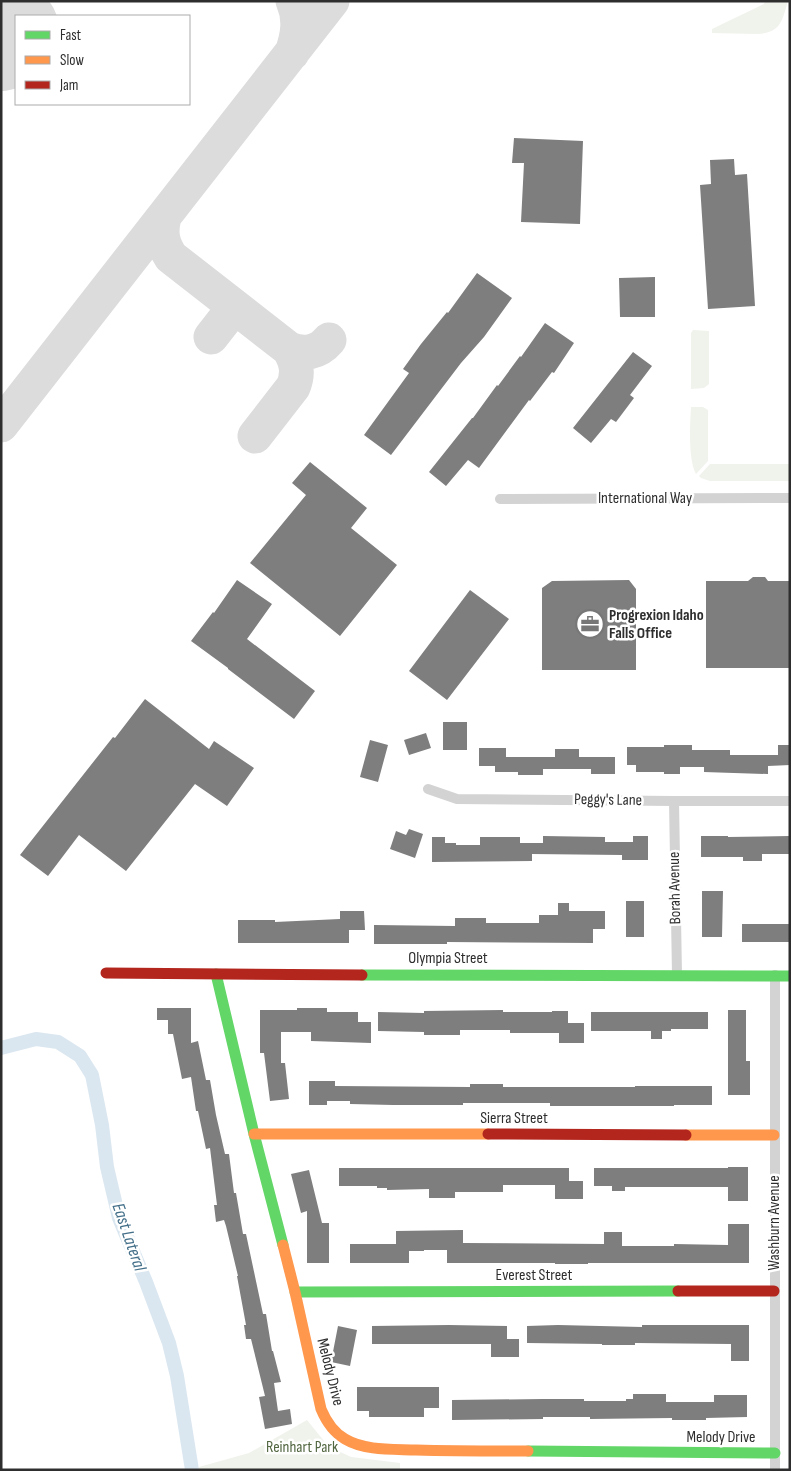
<svg xmlns="http://www.w3.org/2000/svg" width="791" height="1471" font-family="'Sofia Sans Condensed',sans-serif">
	<style>
		.green { fill: #f0f3ec }
		.lines { fill: none; stroke-linecap: round; stroke-linejoin: round }
		.canal { stroke: #dbe7f0; stroke-width: 14 }
		.taxiway { stroke: #dcdcdc; stroke-width: 35 }
		.runway { stroke: #dcdcdc; stroke-width: 86 }
		.building { fill: #7e7e7e }
		.street { stroke: #d3d3d3; stroke-width: 10 }
		.fast { stroke: #63d668; stroke-width: 11 }
		.slow { stroke: #ff974d; stroke-width: 11 }
		.jam { stroke: #b3261e; stroke-width: 11 }
		.labels { text-anchor: middle; dominant-baseline: central; stroke-width: 5; stroke-linejoin: round; paint-order: stroke }
		.street-label { font-size: 16px; fill: #2e2e2e; stroke: #fff }
		.poi-label { font-size: 16px; font-weight: bold; fill: #2e2e2e; stroke: #fff; text-anchor: start }
		.park-label { font-size: 16px; fill: #526640; stroke: #fff }
		.water-label { font-size: 18px; font-style: italic; fill: #436f89; stroke: #fff }
	</style>
	<rect width="100%" height="100%" fill="#fff"/>
	<path class="green" d="M765,1H788C782,20 782,32 758,34L712,33V29L764,4Z
		M693,330L709,331V384L704,388L691,389V333Z
		M691,407H703L708,410V461L696,474C688,459 690,425 691,407Z
		M710,464H790V481H710L701,478L699,476Z
		M307,1420L328,1446L351,1457L400,1463V1470H199V1467L249,1453Z"/>
	<g class="lines">
		<path class="canal" d="M1,1048L36,1039L58,1042L80,1056L92,1075L102,1125L107,1167L119,1218L146,1282L169,1343L177,1376L192,1470"/>
		<path class="taxiway" d="M292,53C298,36 301,19 293,1
			M164,217C160,233 162,243 171,257L289,349C297,362 299,373 293,387L255,436
			M211,337L229,314L230,310L229,303
			M289,349C304,355 318,353 329,340
			M1,425L332,1"/>
		<path class="runway" d="M1,48L16,29"/>
	</g>
	<path class="building" d="M514,138L583,141L580,224L521,222L524,163H512Z
		M734,159L735,175L747,174L755,306L708,309L700,185L711,184L710,160Z
		M477,273L512,298L484,337L461,363L391,455L364,435L409,373L403,369L421,344L447,312L448,313Z
		M655,277V317H620L619,278Z
		M545,323L574,343L554,373L552,372L530,401L529,400L479,468L468,460L446,486L429,472L472,418H473L497,385L498,386L520,356L521,357Z
		M633,352L652,366L630,395L634,398L616,422L611,419L591,443L573,428Z
		M310,462L367,508L351,528L397,565L340,636L250,563L306,495L292,483Z
		M753,577H765L768,581H790V668H706V581H748Z
		M237,580L272,604L247,639L315,691L294,719L228,669V668L191,641L213,612L214,613Z
		M629,580L636,589V670H542V588L552,581Z
		M470,590L509,619L447,700L409,671Z
		M145,699L209,749L214,741L254,768L227,806L195,784L126,871L79,835L48,876L20,855L113,737L115,738Z
		M443,722H467V750H443Z
		M426,733L431,748L409,755L404,740Z
		M370,740L388,745L378,782L360,777Z
		M664,745H692V750H730V755H778V745H790V765L768,766V774L704,772V767H680V774H664V772H636V765H627V747H664Z
		M479,748H506V757H555V749H579V757H615V774H591V769H543V775H518V772H495V766H479Z
		M409,829L423,834L415,858L390,849L396,831L406,835Z
		M543,836L605,837V842H633V836H648V860H622V855L532,854V861L432,862V837H445V843H456V845H480V837H520V843H543Z
		M701,836H728V837L790,836V854H762V861H743V857H701Z
		M702,891H723L722,937H702Z
		M626,901H644V937H626Z
		M558,903H569V911H605V929H593V943L447,942V944H374V925L455,926V918H486V923H539V915H558Z
		M340,911H364L365,930H349V943H238V920H275V922L340,919Z
		M742,924H790V942H742Z
		M157,1008H191V1043L198,1041L206,1080H210L216,1115L225,1154H229L234,1193H236L243,1234H246L263,1314H266L272,1351H273L281,1382L274,1383L278,1411L290,1409L292,1424L265,1429L259,1397L265,1396L251,1339H246L244,1325H246L237,1276H238L226,1226L224,1220L216,1222L214,1205H217L210,1148L206,1149L198,1111H196L191,1077L182,1079L173,1034H168V1020H157Z
		M297,1008H327V1012H358V1022H371V1043L311,1041V1032H281V1063H285L289,1099L270,1101L264,1053H260V1010H297Z
		M503,1010V1012H552V1011H568V1023H584V1043H559V1033H510V1030H460V1035H424V1032L378,1031V1012L424,1013V1011Z
		M728,1010H746V1061H750V1095H728Z
		M591,1012H708V1029H671V1031H662V1039H651V1031H591Z
		M309,1081H335V1086L470,1087V1084H503V1087H635V1086H712V1105H674V1106H550V1103H463V1105H393L350,1104V1101H327V1105H309Z
		M728,1167H748V1201H728V1187H625V1191H612V1186H594V1168H728Z
		M339,1168H569V1181H583V1199H555V1185H503V1192H455V1198H429V1189L387,1190V1188H377V1186H339Z
		M309,1170L322,1223H329V1263H307V1211L301,1213L291,1174Z
		M728,1224H749V1263H588V1264H555V1263H447V1250H424V1251H409V1263H350V1244H396V1231L463,1230V1243L604,1244V1232H622V1246H674V1244L728,1245Z
		M449,1325L507,1326V1339H519V1357H491V1344H372V1326Z
		M558,1325L642,1327V1325H749V1361H731V1344L635,1343V1345H602V1344L527,1343V1326Z
		M338,1326L357,1330L350,1366L331,1362Z
		M357,1387H439V1408H424V1417H369V1411H357Z
		M633,1394H666V1402H714V1395H747V1417L706,1418V1420H672V1418L590,1419V1417H543V1419L452,1420V1400L543,1399H584V1401H626V1399H633Z"/>
	<g class="lines">
		<path class="street" d="M500,499L790,498
			M428,789L457,799L674,801H790
			M674,801L677,975
			M775,975V1470"/>
		<path class="fast" d="M216,974L254,1134L283,1245
			M362,975L790,976
			M295,1292L678,1291
			M528,1451L775,1453"/>
		<path class="slow" d="M254,1134H488
			M686,1135H774
			M283,1245L295,1292L321,1409C326,1421 333,1432 345,1439C365,1451 393,1449 416,1450C454,1451 491,1451 528,1451"/>
		<path class="jam" d="M106,973L362,975
			M488,1134L686,1135
			M678,1291H774"/>
	</g>
	<defs>
		<symbol id="office-ring" viewBox="-11 -11 22 22"><circle r="9.5" fill="#fff" stroke="#777" stroke-width="1.5"/><path d="M-6-3h4V-5.5h4V-3h4V5H-6ZM-1-4.5V-3h2v-1.5ZM-6 0V1H6V0Z" fill="#777"/></symbol>
	</defs>
	<g fill-rule="evenodd">
		<use href="#office-ring" x="574" y="608" width="32" height="32"/>
	</g>
	<g class="labels">
		<g class="street-label">
			<text x="645" y="498">International Way</text>
			<text transform="translate(608 800) rotate(1)">Peggy's Lane</text>
			<text transform="translate(675 888) rotate(-91)">Borah Avenue</text>
			<text x="448" y="958">Olympia Street</text>
			<text x="514" y="1118">Sierra Street</text>
			<text transform="translate(774 1223) rotate(-90)">Washburn Avenue</text>
			<text x="534" y="1275">Everest Street</text>
			<text transform="translate(330 1372) rotate(76)">Melody Drive</text>
			<text x="721" y="1437">Melody Drive</text>
		</g>
		<g class="poi-label">
			<text x="609" y="615">Progrexion Idaho<tspan x="609" dy="18">Falls Office</tspan></text>
		</g>
		<g class="park-label">
			<text x="302" y="1447">Reinhart Park</text>
		</g>
		<g class="water-label">
			<text transform="translate(129 1237) rotate(71)">East Lateral</text>
		</g>
	</g>
	<rect width="791" height="1471" fill="none" stroke="#2e2e2e" stroke-width="5"/>
	<rect x="15" y="15" width="175" height="90" fill="#ffffff" stroke="#ababab"/>
	<rect x="25" y="31" width="25" height="8" fill="#63d668" stroke="#ababab"/>
	<text x="60" y="40" font-size="15" fill="#2e2e2e">Fast</text>
	<rect x="25" y="56" width="25" height="8" fill="#ff974d" stroke="#ababab"/>
	<text x="60" y="65" font-size="15" fill="#2e2e2e">Slow</text>
	<rect x="25" y="81" width="25" height="8" fill="#b3261e" stroke="#ababab"/>
	<text x="60" y="90" font-size="15" fill="#2e2e2e">Jam</text>
</svg>
